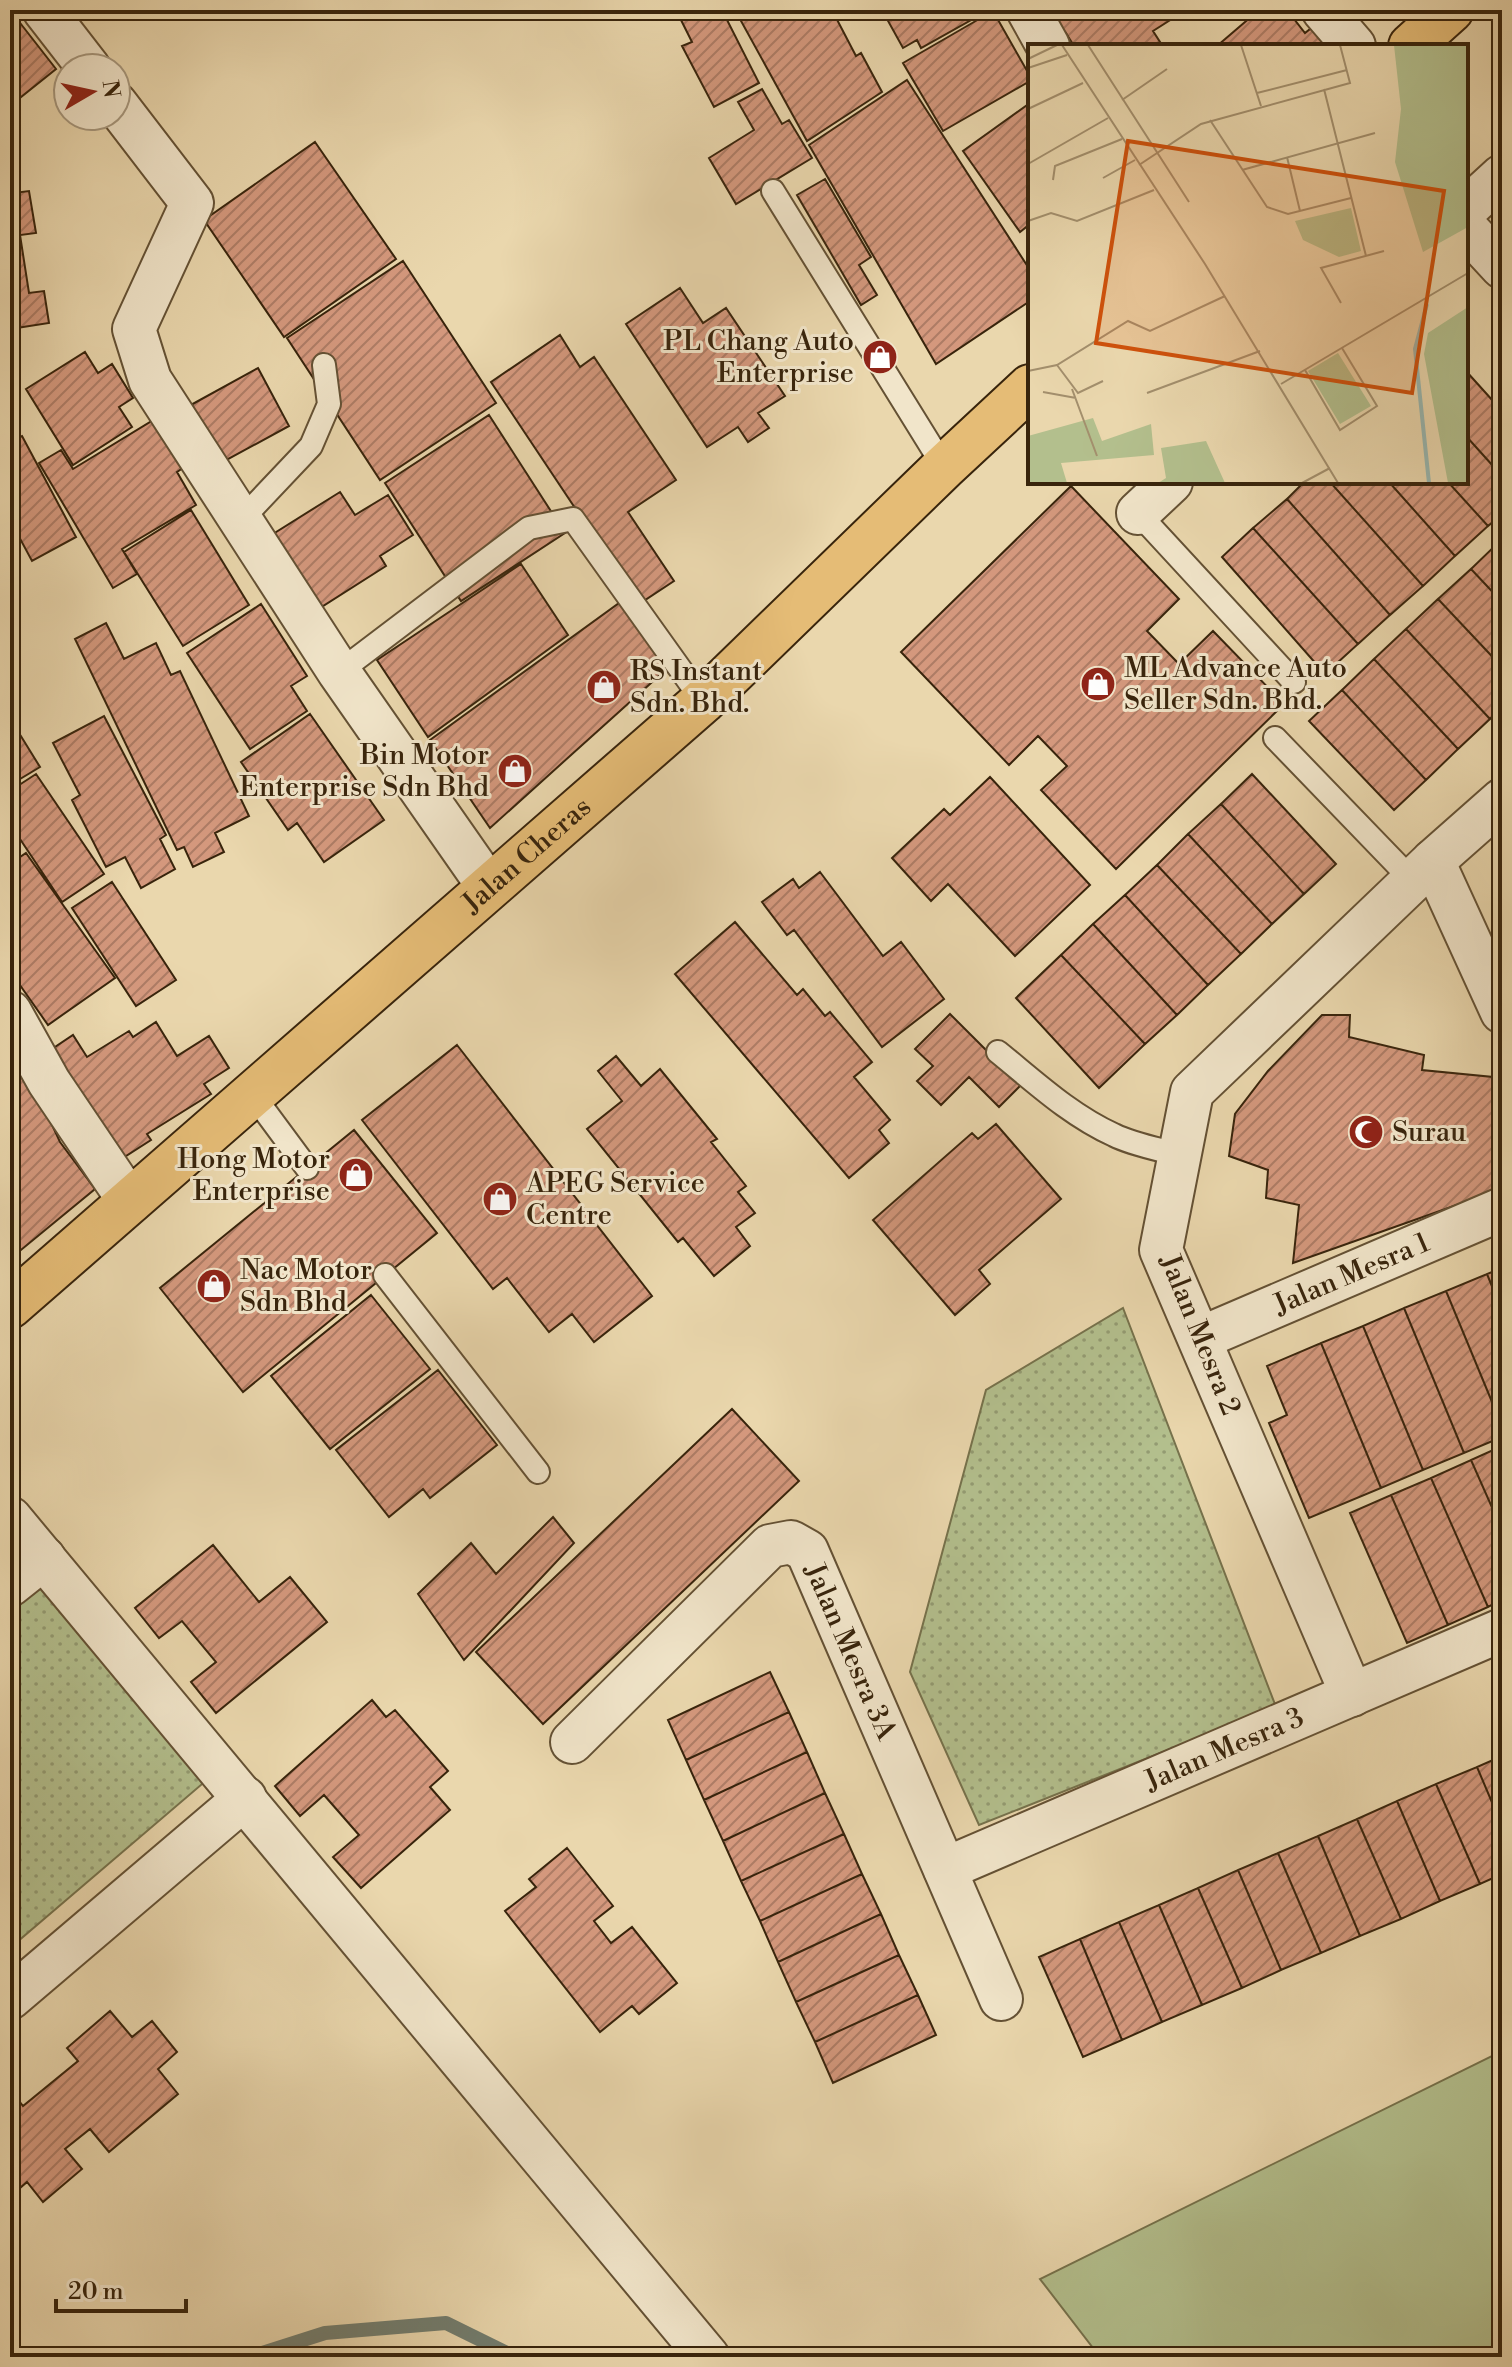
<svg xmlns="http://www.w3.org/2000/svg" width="1512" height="2367" font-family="'Libre Bodoni',serif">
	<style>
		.grass { fill: #b3bf8d; stroke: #76724c; stroke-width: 2 }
		.park { fill: url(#park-dots); stroke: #76724c; stroke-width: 2 }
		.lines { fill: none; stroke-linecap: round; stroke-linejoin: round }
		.stream { stroke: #727d6f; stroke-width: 14 }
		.building { fill: url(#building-hatch); stroke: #38240c; stroke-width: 2 }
		.service-casing { stroke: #645134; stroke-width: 26 }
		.minor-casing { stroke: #645134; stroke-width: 46 }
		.primary-casing { stroke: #38240c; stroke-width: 48 }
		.service { stroke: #f1e5ca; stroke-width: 22 }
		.minor { stroke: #f1e5ca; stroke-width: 42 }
		.primary { stroke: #e5bc76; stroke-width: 44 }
		.labels { text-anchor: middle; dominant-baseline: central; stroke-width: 6; stroke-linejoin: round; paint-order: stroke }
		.poi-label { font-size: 28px; fill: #38240c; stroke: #f1e5ca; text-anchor: start }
		.street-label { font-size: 28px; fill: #38240c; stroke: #f1e5ca }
		.inset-river { fill: none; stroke: #99b8b1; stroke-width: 4 }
		.inset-road { fill: none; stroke: #a38f6d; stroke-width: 2 }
		.view { fill: #ce510c; fill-opacity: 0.15; stroke: #ce510c; stroke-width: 4 }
		.inset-edge { fill: none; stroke: #38240c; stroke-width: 4 }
	</style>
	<defs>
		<pattern id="park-dots" width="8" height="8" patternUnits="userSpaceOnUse" patternTransform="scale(2)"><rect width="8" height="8" fill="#b3bf8d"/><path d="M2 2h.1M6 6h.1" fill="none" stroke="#939b72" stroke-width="1.8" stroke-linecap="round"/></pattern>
		<pattern id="building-hatch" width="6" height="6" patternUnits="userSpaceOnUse" patternTransform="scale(2)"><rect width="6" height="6" fill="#d4987d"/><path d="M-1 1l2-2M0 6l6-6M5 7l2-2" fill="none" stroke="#ad7c65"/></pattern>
	</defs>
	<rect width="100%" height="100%" fill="#ead7ad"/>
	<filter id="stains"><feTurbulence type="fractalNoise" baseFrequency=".0025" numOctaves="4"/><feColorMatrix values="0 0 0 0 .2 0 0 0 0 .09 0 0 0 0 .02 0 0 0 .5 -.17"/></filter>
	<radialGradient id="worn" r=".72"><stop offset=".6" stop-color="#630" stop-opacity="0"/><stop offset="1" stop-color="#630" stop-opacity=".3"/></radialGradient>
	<path class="grass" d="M1502,2051V2357H1100L1040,2279Z"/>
	<path class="park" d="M1123,1308L1276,1707L979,1825L910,1672L986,1390Z
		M37,1577L208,1779L10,1948V1600Z"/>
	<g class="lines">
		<path class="stream" d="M250,2357L325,2333L446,2323L515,2357"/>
	</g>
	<path class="building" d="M10,10L56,69L16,101L10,93Z
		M676,10H722L759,83L714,107L682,46L692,42Z
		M735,10H832L856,56L861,53L882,92L807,141Z
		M882,10H989L921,48L917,40L903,48Z
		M1037,10H1170L1175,17L1153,31L1160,42L1153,46H1074L1066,33L1056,39Z
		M1259,10H1287L1305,33L1315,25L1329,46H1217Z
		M993,11L1030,76V81L943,131L903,63Z
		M907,80L1030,270V301L936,364L809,145Z
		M762,89L782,124L789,120L812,158L736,204L709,158L754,130L738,102Z
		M1030,103V224L1020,232L963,151Z
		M315,142L396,259L284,337L204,220Z
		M825,179L871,257L859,265L877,295L861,305L797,195Z
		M10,182L14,193L29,191L36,233L20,235L29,293L44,291L49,323L10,329Z
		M403,261L496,403L380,480L287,338Z
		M680,288L703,323L726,308L785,396L758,413L769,428L748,442L738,427L707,447L626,324Z
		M560,335L580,367L594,357L676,480L628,512L674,581L639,604L491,382Z
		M85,352L98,373L112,364L133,398L119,407L132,427L73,465L26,389Z
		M258,368L289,426L221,463L189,406Z
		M1466,371L1502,411V476L1466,436Z
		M489,415L565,533L461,601L385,483Z
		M160,416L189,464L177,472L196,505L122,549L137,574L113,588L39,463L61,450L73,469Z
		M22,436L76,537L32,561L10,520V442Z
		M1466,436L1502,476V514L1488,526L1448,482H1466Z
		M1304,482H1330L1423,586L1390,615L1287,499Z
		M1330,482H1389L1455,556L1423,586Z
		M1389,482H1448L1488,526L1455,556Z
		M1071,486L1179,599L1147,631L1179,664L1213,631L1284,704L1116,869L1041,790L1067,766L1038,736L1009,765L901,652Z
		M340,492L355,515L388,495L413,535L380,556L386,566L312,613L265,539Z
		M1287,499L1390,615L1358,644L1253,528Z
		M191,510L249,605L183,646L124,552Z
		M1253,528L1358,644L1325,674L1222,557Z
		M1502,539V602L1471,569Z
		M521,564L568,635L428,737L377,660Z
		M1471,569L1502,602V667L1438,599Z
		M626,598L671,665L490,828L430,740Z
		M1438,599L1502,667V708L1490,719L1406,629Z
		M261,604L307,676L291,686L307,711L250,749L187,653Z
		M106,623L124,659L156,643L171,675L180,671L249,816L215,833L224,852L193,867L184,847L177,850L75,639Z
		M1406,629L1490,719L1458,749L1374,659Z
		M1374,659L1458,749L1426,780L1342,690Z
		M1342,690L1426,780L1394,810L1309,721Z
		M310,714L384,820L324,862L297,823L288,830L241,762Z
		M104,716L166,835L160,839L175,869L141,888L125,857L106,867L72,800L80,795L53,743Z
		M19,733L40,767L10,785V739Z
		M36,774L104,874L62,902L10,824V791Z
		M1252,774L1336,864L1304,894L1221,804Z
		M990,777L1090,885L1015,956L948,884L931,901L892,858L944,809L950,815Z
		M1221,804L1304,894L1272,924L1188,834Z
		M1188,834L1272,924L1241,954L1157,865Z
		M26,853L115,978L48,1025L10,971V891L18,886L10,876V864Z
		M1157,865L1241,954L1208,985L1125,895Z
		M820,872L883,956L901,942L944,999L882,1047L794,930L787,935L762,902L793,879L799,888Z
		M112,882L176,980L136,1006L72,908Z
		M1125,895L1208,985L1177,1015L1093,924Z
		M735,922L797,995L803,989L825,1016L830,1012L872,1062L854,1077L890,1120L879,1130L889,1143L849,1178L675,974Z
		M1093,924L1177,1015L1145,1044L1061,955Z
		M1061,955L1145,1044L1099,1088L1016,998Z
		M950,1014L1021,1085L999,1107L969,1077L941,1105L917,1081L933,1066L915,1049Z
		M1322,1015H1350L1349,1037L1424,1055L1422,1070L1493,1077L1502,1151V1189L1293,1263L1299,1205L1266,1198L1268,1170L1229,1156L1235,1114L1268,1071Z
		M156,1022L177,1056L209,1036L229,1068L204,1084L211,1094L147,1134L151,1140L115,1163L46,1053L73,1035L87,1057L129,1031L133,1037Z
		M457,1045L652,1296L594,1342L572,1314L549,1332L507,1278L493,1289L362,1120Z
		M616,1056L641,1086L660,1069L717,1139L711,1142L746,1186L738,1192L755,1213L736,1227L750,1246L714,1276L683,1238L678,1242L587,1129L622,1101L598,1071Z
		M26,1069L60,1142L95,1189L10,1259V1078Z
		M996,1124L1061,1199L979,1270L990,1284L955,1315L873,1220L972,1133L978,1139Z
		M354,1130L437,1233L243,1392L160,1288Z
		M1502,1268V1311L1487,1274Z
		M1487,1274L1502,1311V1426L1446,1291Z
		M1446,1291L1502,1426V1437L1464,1453L1404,1308Z
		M371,1295L430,1369L330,1449L271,1376Z
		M1404,1308L1464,1453L1423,1470L1363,1326Z
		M1363,1326L1423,1470L1381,1488L1321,1343Z
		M1321,1343L1381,1488L1309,1518L1269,1423L1287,1415L1267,1366Z
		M438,1370L497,1445L430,1498L423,1489L389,1517L336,1450Z
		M732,1409L799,1481L543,1724L476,1652Z
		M1502,1446V1530L1471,1460Z
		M1471,1460L1502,1530V1600L1488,1607L1431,1478Z
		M1431,1478L1488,1607L1448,1625L1391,1495Z
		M1391,1495L1448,1625L1407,1643L1350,1513Z
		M553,1517L574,1543L464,1660L418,1594L471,1543L496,1574Z
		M213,1545L259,1602L290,1577L327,1622L216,1713L191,1682L216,1662L182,1621L159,1638L135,1608Z
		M770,1672L789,1712L686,1760L668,1720Z
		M372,1700L386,1717L395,1710L448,1771L430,1787L450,1810L361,1888L333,1857L359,1835L324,1795L300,1816L275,1786Z
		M789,1712L807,1752L704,1800L686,1760Z
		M807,1752L825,1793L723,1841L704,1800Z
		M1502,1756V1826L1477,1767Z
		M1477,1767L1502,1826V1874L1480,1884L1436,1784Z
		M1436,1784L1480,1884L1440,1901L1397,1801Z
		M825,1793L844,1834L741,1881L723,1841Z
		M1397,1801L1440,1901L1401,1919L1357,1819Z
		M1357,1819L1401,1919L1360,1936L1318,1836Z
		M844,1834L862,1874L760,1921L741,1881Z
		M1318,1836L1360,1936L1321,1953L1278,1853Z
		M567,1848L613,1906L594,1921L611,1943L632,1927L677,1983L639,2014L632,2006L600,2032L505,1911L536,1887L529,1879Z
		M1278,1853L1321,1953L1281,1970L1238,1870Z
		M1238,1870L1281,1970L1242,1988L1198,1888Z
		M862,1874L881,1914L778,1962L760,1921Z
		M1198,1888L1242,1988L1202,2005L1159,1905Z
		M1159,1905L1202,2005L1162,2022L1119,1922Z
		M881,1914L899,1955L796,2002L778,1962Z
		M1119,1922L1162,2022L1122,2040L1080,1939Z
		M1080,1939L1122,2040L1083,2057L1039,1957Z
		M899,1955L918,1995L815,2042L796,2002Z
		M918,1995L936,2035L833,2083L815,2042Z
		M110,2011L132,2037L152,2021L177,2052L158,2069L178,2094L109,2152L90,2129L65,2149L82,2169L43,2202L27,2182L20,2188L10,2176V2095L13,2093L23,2106L78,2061L67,2048Z"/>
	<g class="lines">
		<defs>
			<path id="service" d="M773,191L944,467
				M1138,513L1294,682
				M241,520L311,446L329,404L324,365
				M339,672L529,528L573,519L703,701
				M1275,738L1413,881
				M998,1052C1035,1082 1070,1115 1114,1135C1134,1145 1159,1149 1180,1155
				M253,1095L307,1168
				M385,1275L538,1472"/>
			<g id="minor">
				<path d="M44,10L89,68"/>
				<path d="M1028,10L1048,46"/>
				<path d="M1323,10L1354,46"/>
				<path d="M116,104L192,203L134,329L150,380L339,672L489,887"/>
				<path d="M1466,209L1502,176"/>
				<path d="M1466,228L1502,267"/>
				<path d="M1138,513L1171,482"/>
				<path d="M1433,861L1502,1012"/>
				<path d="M10,1012L49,1082L130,1202"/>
				<path id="s1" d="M1201,1338L1502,1209"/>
				<path d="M10,1518L708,2357"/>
				<path d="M10,1585L44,1558"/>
				<path d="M1352,1695L1161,1250L1192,1092L1433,861L1502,800"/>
				<path id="s2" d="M572,1742L770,1546L791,1542L807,1551L1001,1999"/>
				<path id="s3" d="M945,1869L1502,1630"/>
				<path d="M10,1998L245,1798"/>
			</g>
			<g id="primary">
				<path d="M1411,46L1451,10"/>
				<path id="s4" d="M10,1306L703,701L944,467L1030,387"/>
			</g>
		</defs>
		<use href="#service" class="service-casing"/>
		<use href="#minor" class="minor-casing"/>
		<use href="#primary" class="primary-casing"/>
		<use href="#service" class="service"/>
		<use href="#minor" class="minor"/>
		<use href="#primary" class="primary"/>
	</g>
	<defs>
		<symbol id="shop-disc" viewBox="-11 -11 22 22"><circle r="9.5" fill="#8f2418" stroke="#f1e5ca"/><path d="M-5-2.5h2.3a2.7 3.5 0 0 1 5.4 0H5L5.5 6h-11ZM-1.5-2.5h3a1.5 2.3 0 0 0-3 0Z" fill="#fff"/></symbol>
		<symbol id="mosque-disc" viewBox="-11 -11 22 22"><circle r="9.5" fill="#8f2418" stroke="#f1e5ca"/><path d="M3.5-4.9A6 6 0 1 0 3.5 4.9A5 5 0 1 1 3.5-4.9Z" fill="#fff"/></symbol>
	</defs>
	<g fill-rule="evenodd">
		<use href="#shop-disc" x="860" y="337" width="40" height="40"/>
		<use href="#shop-disc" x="1078" y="664" width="40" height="40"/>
		<use href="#shop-disc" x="584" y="667" width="40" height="40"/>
		<use href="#shop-disc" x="495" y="751" width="40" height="40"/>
		<use href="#mosque-disc" x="1346" y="1112" width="40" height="40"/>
		<use href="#shop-disc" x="336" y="1155" width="40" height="40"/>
		<use href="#shop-disc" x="480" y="1179" width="40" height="40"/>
		<use href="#shop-disc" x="194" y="1266" width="40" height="40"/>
	</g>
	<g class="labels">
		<g class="poi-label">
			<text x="854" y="341" text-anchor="end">PL Chang Auto<tspan x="854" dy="32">Enterprise</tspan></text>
			<text x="1124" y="668">ML Advance Auto<tspan x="1124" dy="32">Seller Sdn. Bhd.</tspan></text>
			<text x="630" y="671">RS Instant<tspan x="630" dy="32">Sdn. Bhd.</tspan></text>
			<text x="489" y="755" text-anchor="end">Bin Motor<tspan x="489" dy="32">Enterprise Sdn Bhd</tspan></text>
			<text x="1392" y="1132">Surau</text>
			<text x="330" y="1159" text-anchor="end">Hong Motor<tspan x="330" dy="32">Enterprise</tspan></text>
			<text x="526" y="1183">APEG Service<tspan x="526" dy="32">Centre</tspan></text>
			<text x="240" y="1270">Nac Motor<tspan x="240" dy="32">Sdn Bhd</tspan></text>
		</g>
		<g class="street-label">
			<text stroke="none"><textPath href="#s4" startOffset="686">Jalan Cheras</textPath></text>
			<text stroke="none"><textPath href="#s1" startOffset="164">Jalan Mesra 1</textPath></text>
			<text transform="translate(1200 1335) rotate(68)">Jalan Mesra 2</text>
			<text stroke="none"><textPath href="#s2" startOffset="428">Jalan Mesra 3A</textPath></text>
			<text stroke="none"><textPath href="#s3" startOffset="304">Jalan Mesra 3</textPath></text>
		</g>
	</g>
	<g transform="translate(1028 44)">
		<rect width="440" height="440" fill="#ead7ad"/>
		<path d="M366,1H440V183L395,208L367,118L373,65ZM440,263V439H420L396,310L400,289Z" fill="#b3bf8d"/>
		<path d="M65,374L74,397L123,380L126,411L33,419L39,439H0V392Z" fill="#b3bf8d"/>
		<path d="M178,397L197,439H130L138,434L133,404Z" fill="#b3bf8d"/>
		<path d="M323,164L333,207L311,213L275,196L267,177ZM310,309L343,362L312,380L280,327Z" fill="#b3bf8d"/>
		<path class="inset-river" d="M399,260L387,305L401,439"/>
		<path class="inset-road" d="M34,1L177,220L310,439M60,1L161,158M213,1L233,62M0,15L29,1M0,24L39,11M296,45L338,212M229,49L319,26M94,56L139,25M0,65L55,39M182,76L239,163L260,170L323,154M259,113L272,167M0,120L80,74M111,121L173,80L322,39L312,1M214,126L347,89M75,134L107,116M25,136L27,122L94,95M0,177L23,169L49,177L126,146M313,259L293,224L356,207M29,321L50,349L75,337M277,326L312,386L349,362L314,304M0,327L29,321L100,277L122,287L197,252M253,340L440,229M44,345L69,412M15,348L48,354M119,349L232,307M274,439L302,424"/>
		<path class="view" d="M100,97L416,147L384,349L68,299Z"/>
		<rect width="440" height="440" class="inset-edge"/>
	</g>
	<rect width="1512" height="2367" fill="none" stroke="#ead7ad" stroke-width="40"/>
	<rect x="12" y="12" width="1488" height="2343" fill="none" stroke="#38240c" stroke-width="4"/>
	<rect x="20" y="20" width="1472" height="2327" fill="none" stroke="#38240c" stroke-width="2"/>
	<g transform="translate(92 92) rotate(81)"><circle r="38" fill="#f1e5ca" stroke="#a7987e" stroke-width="2"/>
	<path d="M0-6L14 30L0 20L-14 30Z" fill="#8f2418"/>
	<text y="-12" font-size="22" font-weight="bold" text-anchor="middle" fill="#38240c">N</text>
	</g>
	<path d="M56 2299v12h130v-12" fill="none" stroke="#38240c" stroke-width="4"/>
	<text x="68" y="2299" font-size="24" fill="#38240c" stroke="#f1e5ca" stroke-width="6" paint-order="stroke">20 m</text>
	<rect width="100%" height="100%" filter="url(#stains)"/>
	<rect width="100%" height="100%" fill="url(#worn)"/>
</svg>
